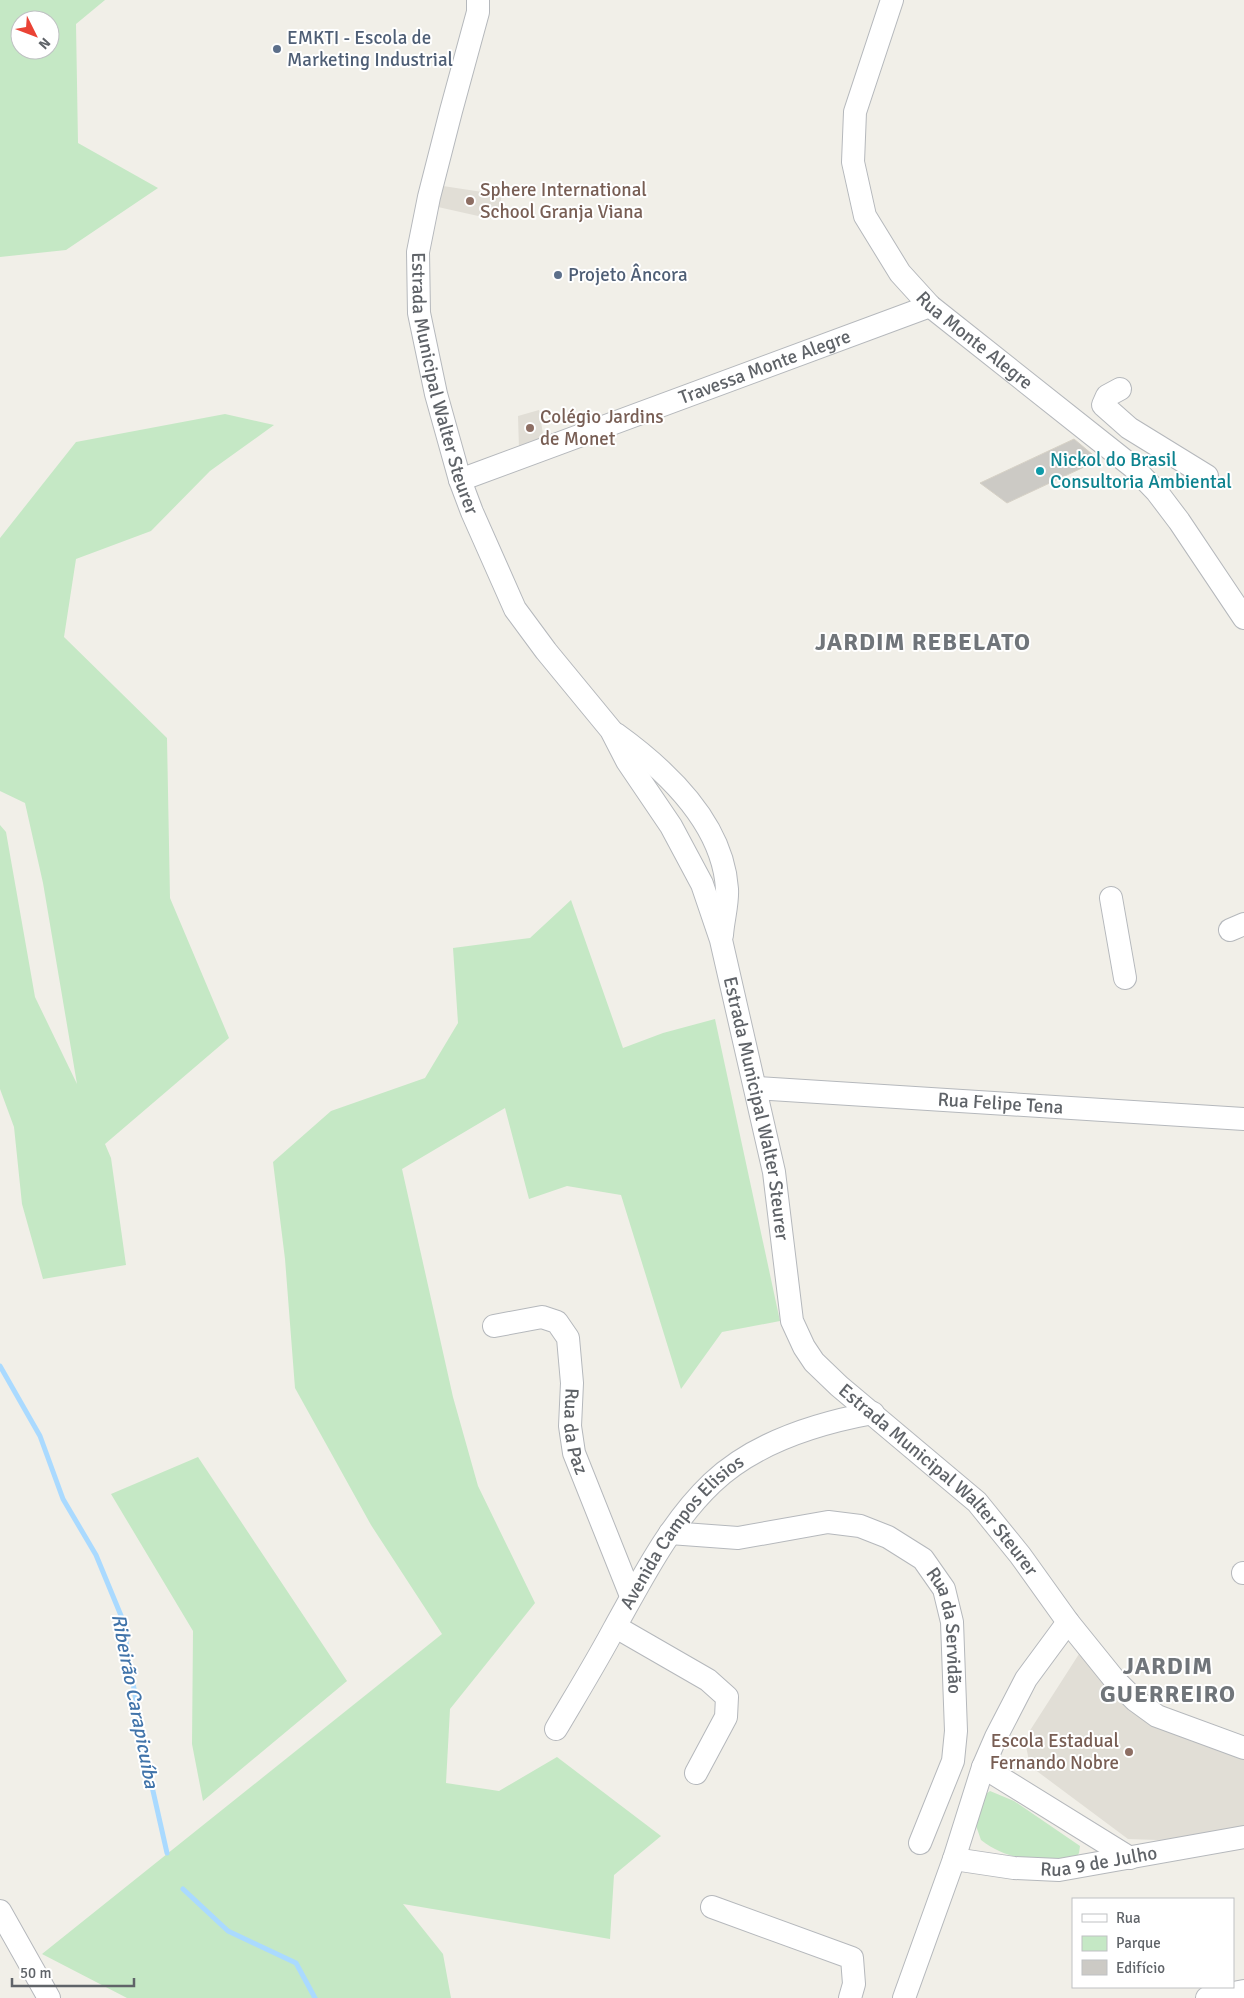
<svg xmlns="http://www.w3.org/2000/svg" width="1244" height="1998" font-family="Signika,sans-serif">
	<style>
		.education { fill: #e1ded6 }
		.green { fill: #c5e8c5; fill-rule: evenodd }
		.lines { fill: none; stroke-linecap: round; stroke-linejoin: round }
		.stream { stroke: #aadaff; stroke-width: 5 }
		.building { fill: #cccac5; stroke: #d6d1c6 }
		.minor-casing { stroke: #b5b8bc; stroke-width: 24 }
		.minor { stroke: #fff; stroke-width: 22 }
		.service-dot { fill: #5c6f8a; stroke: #fff; stroke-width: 2 }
		.education-dot { fill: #8d6e63; stroke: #fff; stroke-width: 2 }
		.culture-dot { fill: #0f9aa8; stroke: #fff; stroke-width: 2 }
		.labels { text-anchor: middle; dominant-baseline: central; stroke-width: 4; stroke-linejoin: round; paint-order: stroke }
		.service-label { font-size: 19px; fill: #4e5e75; stroke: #fff; text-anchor: start }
		.education-label { font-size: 19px; fill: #785e54; stroke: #fff; text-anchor: start }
		.street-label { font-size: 19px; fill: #5f6368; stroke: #fff }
		.culture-label { font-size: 19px; fill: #0d838f; stroke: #fff; text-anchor: start }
		.water-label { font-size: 20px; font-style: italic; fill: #4174aa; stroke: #fff }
		.district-label { font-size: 24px; font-weight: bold; letter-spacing: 1px; fill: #70757a; stroke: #fff }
	</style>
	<rect width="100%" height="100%" fill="#f1efe8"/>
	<path class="education" d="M443,186L502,195L496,220L438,207Z
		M539,410L544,440L519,449L518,416Z
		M1079,1654L1101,1675L1244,1758V1828L1186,1838L1158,1840L1128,1839L1030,1766L1026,1746L1029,1732Z"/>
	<path class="green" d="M0,0H105L76,24L78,143L158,188L66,250L0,257ZM20,20H50V50H20Z
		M225,414L274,425L210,471L151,531L76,559L64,637L167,738L170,898L229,1038L105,1144L111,1158L126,1265L43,1279L22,1204L14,1127L0,1089V825L6,832L35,997L77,1084L43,883L25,803L0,791V538L76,442Z
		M571,900L623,1048L663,1033L715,1019L780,1321L722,1332L681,1389L621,1195L567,1186L529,1199L505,1108L402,1169L453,1397L478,1486L535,1603L450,1709L446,1783L499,1791L557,1757L661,1836L614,1875L610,1939L403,1904L443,1954L451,1998H127L42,1954L442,1634L371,1525L295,1388L285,1259L273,1162L331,1111L425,1078L458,1023L453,948L530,938Z
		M198,1457L347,1681L203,1801L192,1744L193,1631L111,1494Z
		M990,1791L1014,1801L1080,1846L1079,1853L1075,1860C1040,1859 1012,1864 981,1840L974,1820L982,1797Z"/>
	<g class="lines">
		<path class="stream" d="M0,1366L40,1436L63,1499L96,1555L122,1618L146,1760L167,1853
			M183,1889L228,1931L296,1963L315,1998"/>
	</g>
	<path class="building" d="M1074,439L1099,460L1007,503L980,483Z"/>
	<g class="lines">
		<defs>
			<g id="minor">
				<path id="s1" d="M478,0V12L451,111L429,197L418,252L419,313L436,394L460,480L472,512L515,609L546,651L611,730L627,761L671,826L702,884L721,940L774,1172L792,1321L804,1347L814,1362L839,1386L977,1502L1020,1555L1068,1622L1114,1679L1135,1700L1157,1716L1244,1748"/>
				<path id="s2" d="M892,0L855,112L853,162L865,216L900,273L930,306L1133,467L1157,492L1179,521L1244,618"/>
				<path d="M1120,389L1107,396L1103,405L1129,428L1207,476"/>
				<path id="s3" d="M460,480L930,306"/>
				<path d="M616,734C666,770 723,823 727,889C728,903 723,920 722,935"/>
				<path d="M1111,898L1125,978"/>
				<path d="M1230,930L1244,924"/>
				<path id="s4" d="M756,1088L1244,1119"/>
				<path id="s5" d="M494,1326L542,1317L557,1322L568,1338L572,1383L570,1426L574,1453L631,1596"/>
				<path id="s6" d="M670,1533L738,1538L828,1522L860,1526L888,1537L923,1559L944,1589L952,1622L956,1731L953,1761L920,1843"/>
				<path d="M1243,1573H1244"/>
				<path d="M616,1627L708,1680L727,1697L726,1717L696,1773"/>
				<path id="s7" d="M556,1729C576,1695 597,1661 615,1627C643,1577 670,1523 712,1483C754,1443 818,1423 873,1413"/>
				<path d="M983,1767L1130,1858"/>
				<path id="s8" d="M954,1859L1014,1868L1059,1870L1244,1837"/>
				<path d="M712,1907L852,1958L854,1984L850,1998"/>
				<path d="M0,1911L49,1998"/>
				<path d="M904,1998L954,1859L983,1767L996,1737L1026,1679L1068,1622"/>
				<path d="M1207,1998L1244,1991"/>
			</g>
		</defs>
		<use href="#minor" class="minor-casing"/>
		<use href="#minor" class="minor"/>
	</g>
	<g class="service-dot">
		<circle cx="277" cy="49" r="5"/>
		<circle cx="558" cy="275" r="5"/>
	</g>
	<g class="education-dot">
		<circle cx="470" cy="201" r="5"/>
		<circle cx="530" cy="428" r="5"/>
		<circle cx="1129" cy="1752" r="5"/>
	</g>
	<circle class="culture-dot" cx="1040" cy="471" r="5"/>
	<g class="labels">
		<g class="service-label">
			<text x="287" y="38">EMKTI - Escola de<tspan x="287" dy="22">Marketing Industrial</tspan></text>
			<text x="568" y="275">Projeto Âncora</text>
		</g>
		<g class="education-label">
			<text x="480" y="190">Sphere International<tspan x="480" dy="22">School Granja Viana</tspan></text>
			<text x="540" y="417">Colégio Jardins<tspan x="540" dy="22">de Monet</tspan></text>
			<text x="1119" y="1741" text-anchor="end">Escola Estadual<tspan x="1119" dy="22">Fernando Nobre</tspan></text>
		</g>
		<g class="street-label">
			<text stroke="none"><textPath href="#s2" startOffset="391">Rua Monte Alegre</textPath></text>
			<text stroke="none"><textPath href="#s3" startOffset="325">Travessa Monte Alegre</textPath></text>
			<text stroke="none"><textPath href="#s1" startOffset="394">Estrada Municipal Walter Steurer</textPath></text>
			<text stroke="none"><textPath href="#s4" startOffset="245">Rua Felipe Tena</textPath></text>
			<text stroke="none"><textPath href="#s1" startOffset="1198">Estrada Municipal Walter Steurer</textPath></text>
			<text stroke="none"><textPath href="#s5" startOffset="178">Rua da Paz</textPath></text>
			<text stroke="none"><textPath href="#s1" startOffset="1632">Estrada Municipal Walter Steurer</textPath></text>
			<text stroke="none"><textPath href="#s7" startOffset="235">Avenida Campos Elisios</textPath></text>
			<text stroke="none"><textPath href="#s6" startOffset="341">Rua da Servidão</textPath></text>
			<text stroke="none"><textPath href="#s8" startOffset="146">Rua 9 de Julho</textPath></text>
		</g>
		<g class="culture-label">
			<text x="1050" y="460">Nickol do Brasil<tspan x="1050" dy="22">Consultoria Ambiental</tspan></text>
		</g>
		<g class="water-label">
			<text transform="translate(135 1701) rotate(79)">Ribeirão Carapicuíba</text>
		</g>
		<g class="district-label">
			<text x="923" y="642">JARDIM REBELATO</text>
			<text x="1168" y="1666">JARDIM<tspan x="1168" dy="28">GUERREIRO</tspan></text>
		</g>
	</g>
	<rect x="1072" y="1898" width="162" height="90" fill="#ffffff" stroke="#bfc1c3"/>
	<rect x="1082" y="1914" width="25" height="8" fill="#ffffff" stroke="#bfc1c3"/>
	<text x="1116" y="1923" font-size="15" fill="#5f6368">Rua</text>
	<rect x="1082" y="1936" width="25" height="15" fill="#c5e8c5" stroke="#bfc1c3"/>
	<text x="1116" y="1948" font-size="15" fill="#5f6368">Parque</text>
	<rect x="1082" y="1960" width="25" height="15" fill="#cccac5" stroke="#bfc1c3"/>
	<text x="1116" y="1973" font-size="15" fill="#5f6368">Edifício</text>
	<g transform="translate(35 35) rotate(132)"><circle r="24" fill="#ffffff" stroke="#bfc1c3"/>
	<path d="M0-4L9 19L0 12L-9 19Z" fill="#ea4335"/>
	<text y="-8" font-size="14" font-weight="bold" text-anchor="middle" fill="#5f6368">N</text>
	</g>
	<path d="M12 1978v8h122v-8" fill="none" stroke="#5f6368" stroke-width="2.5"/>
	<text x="20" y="1978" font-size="15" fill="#5f6368" stroke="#ffffff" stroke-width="4" paint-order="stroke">50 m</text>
</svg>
